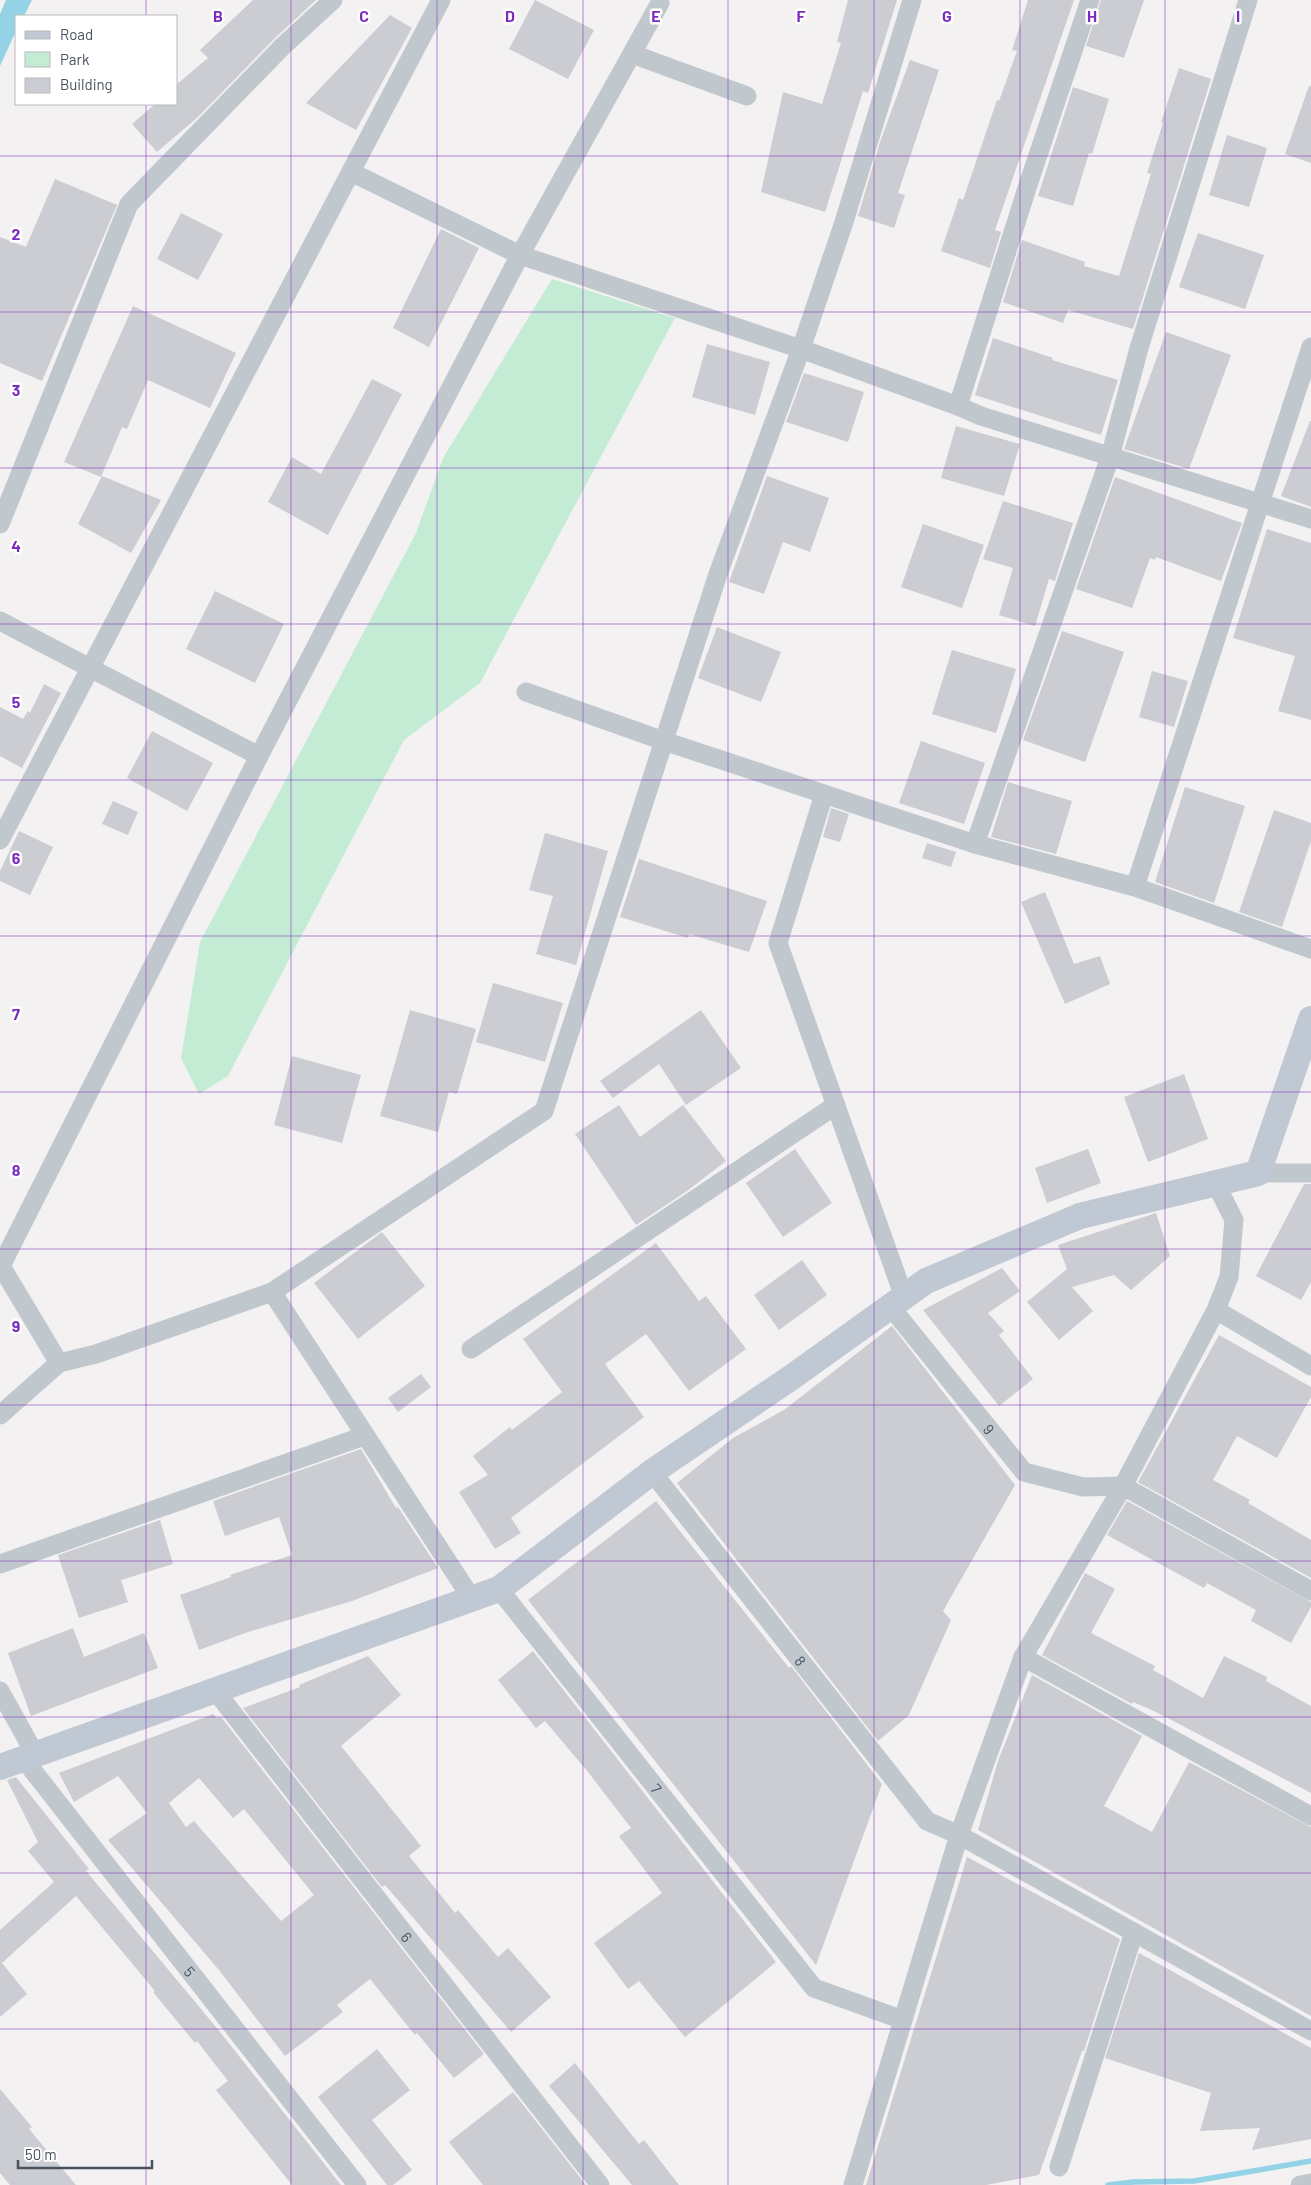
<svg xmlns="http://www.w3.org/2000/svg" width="1311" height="2185" font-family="Barlow,sans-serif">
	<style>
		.green { fill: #c4ecd5 }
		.water { fill: #94d2e6 }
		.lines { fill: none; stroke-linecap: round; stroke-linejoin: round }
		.stream { stroke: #94d2e6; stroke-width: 5.5 }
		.building { fill: #cbcdd3; fill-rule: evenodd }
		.street { stroke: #c0c8ce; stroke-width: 19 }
		.secondary { stroke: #c0c8d3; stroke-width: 26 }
		.grid { fill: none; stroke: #7b2cbf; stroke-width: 1; stroke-opacity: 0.55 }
		.labels { text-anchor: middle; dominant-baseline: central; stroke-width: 5; stroke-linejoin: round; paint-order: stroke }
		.street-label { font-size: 15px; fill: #4a535d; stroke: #fff }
		.grid-label { font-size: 16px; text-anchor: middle; font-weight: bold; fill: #7b2cbf; stroke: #fff; stroke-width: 5; stroke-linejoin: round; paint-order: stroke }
	</style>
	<rect width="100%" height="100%" fill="#f3f1f1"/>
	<path class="green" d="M552,279L675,318L480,683L404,740L228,1076L199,1094L181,1058L200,942L416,533L443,458Z"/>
	<path class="water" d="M6,0H32L24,16H16V31L0,66V14Z"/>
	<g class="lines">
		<path class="stream" d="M1108,2185L1134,2182L1194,2181L1311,2161"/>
	</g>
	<path class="building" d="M253,0H316L275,38L198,117L157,152L132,124L155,104H176V85L208,58L200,50Z
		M535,0L594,30L568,79L509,49Z
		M848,0H897L868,93L863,91L825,212L761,192L783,92L822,104L841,43L837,42Z
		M1028,0H1074L995,230L1001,232L990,268L941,251L959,198L963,200L997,100L999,101L1017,51L1012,50Z
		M1101,0H1144L1124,58L1086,46Z
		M390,15L412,28L356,130L306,103Z
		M910,60L939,70L898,193L905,195L894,228L858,216L880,142Z
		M1179,68L1211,79L1133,329L1068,310L1063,323L1003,302L1022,240L1085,262L1084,266L1119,276L1151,174L1147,173L1163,123L1161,122Z
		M1309,86H1311V163L1285,154Z
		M1073,87L1109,99L1092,154L1089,153L1073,206L1038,196Z
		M1227,135L1267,148L1249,207L1209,195Z
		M55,179L117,205L42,381L0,363V237L26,247Z
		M181,213L223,234L198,280L157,259Z
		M441,229L479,248L429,347L393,328Z
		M1198,233L1264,255L1245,309L1179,287Z
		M133,306L236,353L210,408L148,380L127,429L122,427L101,477L64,462Z
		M1166,332L1231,355L1189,469L1124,449Z
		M993,338L1053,358L1052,360L1118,380L1101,435L975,395Z
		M707,344L770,362L755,415L692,397Z
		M804,373L864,392L848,442L786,422Z
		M372,379L402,394L328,535L268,502L292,457L321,474Z
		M1310,421H1311V507L1281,496Z
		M956,426L1020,444L1004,496L941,478Z
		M102,476L161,500L131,553L78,524Z
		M767,476L829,498L810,552L783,542L764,594L729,582Z
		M1115,477L1242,523L1221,581L1156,557L1155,560L1150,558L1132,608L1076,589Z
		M1003,501L1073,523L1055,581L1049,579L1035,626L999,615L1013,568L983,559Z
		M923,524L984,545L962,608L901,587Z
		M1267,529L1311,543V720L1278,711L1295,656L1233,638Z
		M215,591L284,624L255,683L186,649Z
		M717,627L781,652L761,702L698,678Z
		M1062,631L1124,652L1085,762L1023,740Z
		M952,650L1016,669L996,733L932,714Z
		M1152,671L1188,681L1174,727L1139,717Z
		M44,684L61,693L22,768L0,756V707L23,719L28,711L30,713Z
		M152,731L213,763L187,811L127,778Z
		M921,741L985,763L964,824L899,803Z
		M1008,782L1072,801L1056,854L991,837Z
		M1185,787L1245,806L1214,903L1155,882Z
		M113,801L138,812L128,835L102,824Z
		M831,808L849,814L840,842L823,837Z
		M1274,810L1311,823V841L1282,927L1239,912Z
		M19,831L53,847L30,895L0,881V871Z
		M545,833L608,851L576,965L536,954L553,896L529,890Z
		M927,843L956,852L951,867L922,858Z
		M639,859L767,901L749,952L689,934L688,938L620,917Z
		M1045,892L1074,964L1100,956L1110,984L1065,1004L1021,902Z
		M493,983L563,1003L545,1062L476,1042Z
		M410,1010L476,1029L457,1094L449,1092L438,1132L380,1116Z
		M701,1010L741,1068L686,1105L659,1064L613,1098L600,1081Z
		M292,1056L361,1075L342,1143L274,1125Z
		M1184,1074L1208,1139L1148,1162L1124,1097Z
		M619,1105L640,1137L683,1105L726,1161L687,1191L636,1225L575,1134Z
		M795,1149L832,1203L783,1237L746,1183Z
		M1088,1149L1101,1183L1047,1203L1035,1168Z
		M1304,1184H1311V1282L1301,1300L1256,1276Z
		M1156,1213L1170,1256L1131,1290L1114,1275L1072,1287L1093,1311L1059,1340L1027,1302L1067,1269L1058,1245Z
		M382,1232L425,1286L358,1339L314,1283Z
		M656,1243L699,1301L706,1296L746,1349L689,1391L646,1334L605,1364L644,1417L511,1518L521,1533L495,1549L459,1492L488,1475L473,1456L510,1427L512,1430L562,1392L523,1339Z
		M802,1260L827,1295L779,1330L754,1295Z
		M1002,1268L1020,1291L988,1313L1004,1331L999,1335L1033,1379L999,1406L923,1310Z
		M892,1326L1015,1485L943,1611L951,1620L909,1715L878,1741L677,1483L733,1438L784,1410Z
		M1219,1335L1311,1387V1397L1277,1458L1237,1436L1213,1480L1250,1500L1248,1503L1311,1540V1578L1138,1482Z
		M421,1374L431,1387L398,1412L388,1398Z
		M361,1449L396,1508L398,1507L438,1568L352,1601L248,1632L199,1650L180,1595L231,1577L230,1575L292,1555L279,1517L225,1536L213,1501Z
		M656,1501L789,1668L791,1666L882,1784L816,1965L528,1600Z
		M1127,1501L1311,1602V1607L1291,1643L1251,1621L1256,1610L1207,1583L1204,1588L1107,1535Z
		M160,1520L173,1564L121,1580L128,1602L79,1618L58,1555Z
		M1085,1573L1115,1589L1091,1633L1155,1666L1153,1670L1203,1698L1224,1656L1267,1677L1266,1681L1311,1706V1793L1156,1712L1133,1702L1132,1704L1042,1655Z
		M73,1628L84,1657L144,1633L158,1668L31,1716L8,1653Z
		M533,1651L776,1962L685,2037L639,1981L628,1989L594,1943L662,1893L619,1836L631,1828L588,1772L545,1721L536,1728L498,1680Z
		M368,1656L401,1695L341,1746L421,1846L409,1856L455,1913L458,1910L498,1957L508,1948L551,1997L511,2032L385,1885L382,1887L243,1708L300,1687L299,1685Z
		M1032,1675L1142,1736L1104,1806L1152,1832L1189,1762L1311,1827V2016L978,1830L998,1761Z
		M213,1714L217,1718L221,1717L484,2054L454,2078L417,2033L415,2035L370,1979L337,2005L343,2012L285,2056L219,1970L108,1840L147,1813L118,1776L74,1802L59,1773ZM199,1778L233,1818L244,1809L314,1895L281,1921L194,1821L186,1827L169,1803Z
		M16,1777L89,1869L86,1871L216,2027L341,2185H292L216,2090L228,2081L197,2041L195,2043L153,1992L155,1991L76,1896L2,1963L27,1994L0,2017V1930L54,1882L28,1851L38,1842L7,1780Z
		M967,1857L1120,1939L1084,2051H1082L1039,2175L986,2185H866Z
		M1139,1953L1311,2048V2139L1252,2150L1260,2128L1200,2131L1211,2093L1105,2058Z
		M377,2049L410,2090L372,2120L412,2170L393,2185H387L318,2097Z
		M575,2063L639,2144L644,2140L679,2185H632L549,2086Z
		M0,2089L32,2127L29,2129L76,2185H10L0,2173Z
		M513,2092L586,2185H483L449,2142Z"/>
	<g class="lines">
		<g class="street">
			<path d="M660,3L520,255L801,349L958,406L981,416L1311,519"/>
			<path d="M632,54L747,96"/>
			<path d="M958,406L1027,188L1090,0"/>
			<path d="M0,524L129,204L283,46L333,0"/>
			<path d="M0,621L259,756"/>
			<path d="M526,692L664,741L975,844L1135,887L1311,949"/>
			<path d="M824,794L778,943L904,1297"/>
			<path d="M0,840L441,0"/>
			<path d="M975,844L1110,457L1139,348L1248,0"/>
			<path d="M1135,887L1311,347"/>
			<path d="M1258,1173H1311"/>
			<path d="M272,1292L472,1599"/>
			<path id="s1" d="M890,1306L1024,1472L1083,1487L1123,1486L1311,1591"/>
			<path d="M1216,1310L1311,1366"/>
			<path d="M471,1349L836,1105"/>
			<path d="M59,1363L96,1354L272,1292L544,1111L718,574L801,349L844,222L912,0"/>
			<path d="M0,1415L59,1363L1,1266L259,756L520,255L351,172"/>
			<path id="s2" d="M652,1472L927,1821L959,1835L1311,2031"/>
			<path d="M0,1564L364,1436"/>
			<path id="s3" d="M499,1589L814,1988L903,2020"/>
			<path d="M1023,1657L1311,1816"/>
			<path id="s4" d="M214,1689L600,2185"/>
			<path d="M0,1691L35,1754"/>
			<path id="s5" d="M23,1758L357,2185"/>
			<path d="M1059,2167L1134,1932"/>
			<path d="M853,2185L959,1835L1023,1657L1123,1486L1216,1310L1229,1277L1234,1220L1215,1182"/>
			<path d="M1300,2185L1311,2183"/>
		</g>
		<path class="secondary" d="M0,1767L499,1589L652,1472L792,1377L926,1281L1080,1216L1258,1173L1311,1019"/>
	</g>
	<path class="grid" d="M146,0V16M291,0V2185M437,0V2185M583,0V2185M728,0V2185M874,0V2185M1020,0V2185M1165,0V2185M146,104V2185M0,156H1311M0,312H1311M0,468H1311M0,624H1311M0,780H1311M0,936H1311M0,1092H1311M0,1249H1311M0,1405H1311M0,1561H1311M0,1717H1311M0,1873H1311M0,2029H1311"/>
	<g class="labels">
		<g class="street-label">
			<text stroke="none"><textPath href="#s1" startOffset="158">9</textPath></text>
			<text stroke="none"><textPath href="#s2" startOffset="240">8</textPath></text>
			<text stroke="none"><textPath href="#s3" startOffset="254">7</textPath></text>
			<text stroke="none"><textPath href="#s4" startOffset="314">6</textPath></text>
			<text stroke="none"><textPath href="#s5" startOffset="271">5</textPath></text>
		</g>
	</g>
	<g class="grid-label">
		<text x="218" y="22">B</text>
		<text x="364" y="22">C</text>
		<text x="510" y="22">D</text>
		<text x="656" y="22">E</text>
		<text x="801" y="22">F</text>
		<text x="947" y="22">G</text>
		<text x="1092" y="22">H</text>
		<text x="1238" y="22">I</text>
		<text x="16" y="240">2</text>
		<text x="16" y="396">3</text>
		<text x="16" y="552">4</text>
		<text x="16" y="708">5</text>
		<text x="16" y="864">6</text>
		<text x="16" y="1020">7</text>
		<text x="16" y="1176">8</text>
		<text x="16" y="1332">9</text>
	</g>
	<rect x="15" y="15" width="162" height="90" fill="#ffffff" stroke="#b7babe"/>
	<rect x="25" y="31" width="25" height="8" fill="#c0c8d3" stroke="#b7babe"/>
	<text x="60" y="40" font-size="15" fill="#4a535d">Road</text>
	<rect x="25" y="52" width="25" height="15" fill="#c4ecd5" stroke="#b7babe"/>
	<text x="60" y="65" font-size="15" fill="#4a535d">Park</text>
	<rect x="25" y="78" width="25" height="15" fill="#cbcdd3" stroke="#b7babe"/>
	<text x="60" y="90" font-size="15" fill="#4a535d">Building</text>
	<path d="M18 2160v8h134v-8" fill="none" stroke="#4a535d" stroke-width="2.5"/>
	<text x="25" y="2160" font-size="15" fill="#4a535d" stroke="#ffffff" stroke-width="4" paint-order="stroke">50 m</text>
</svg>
